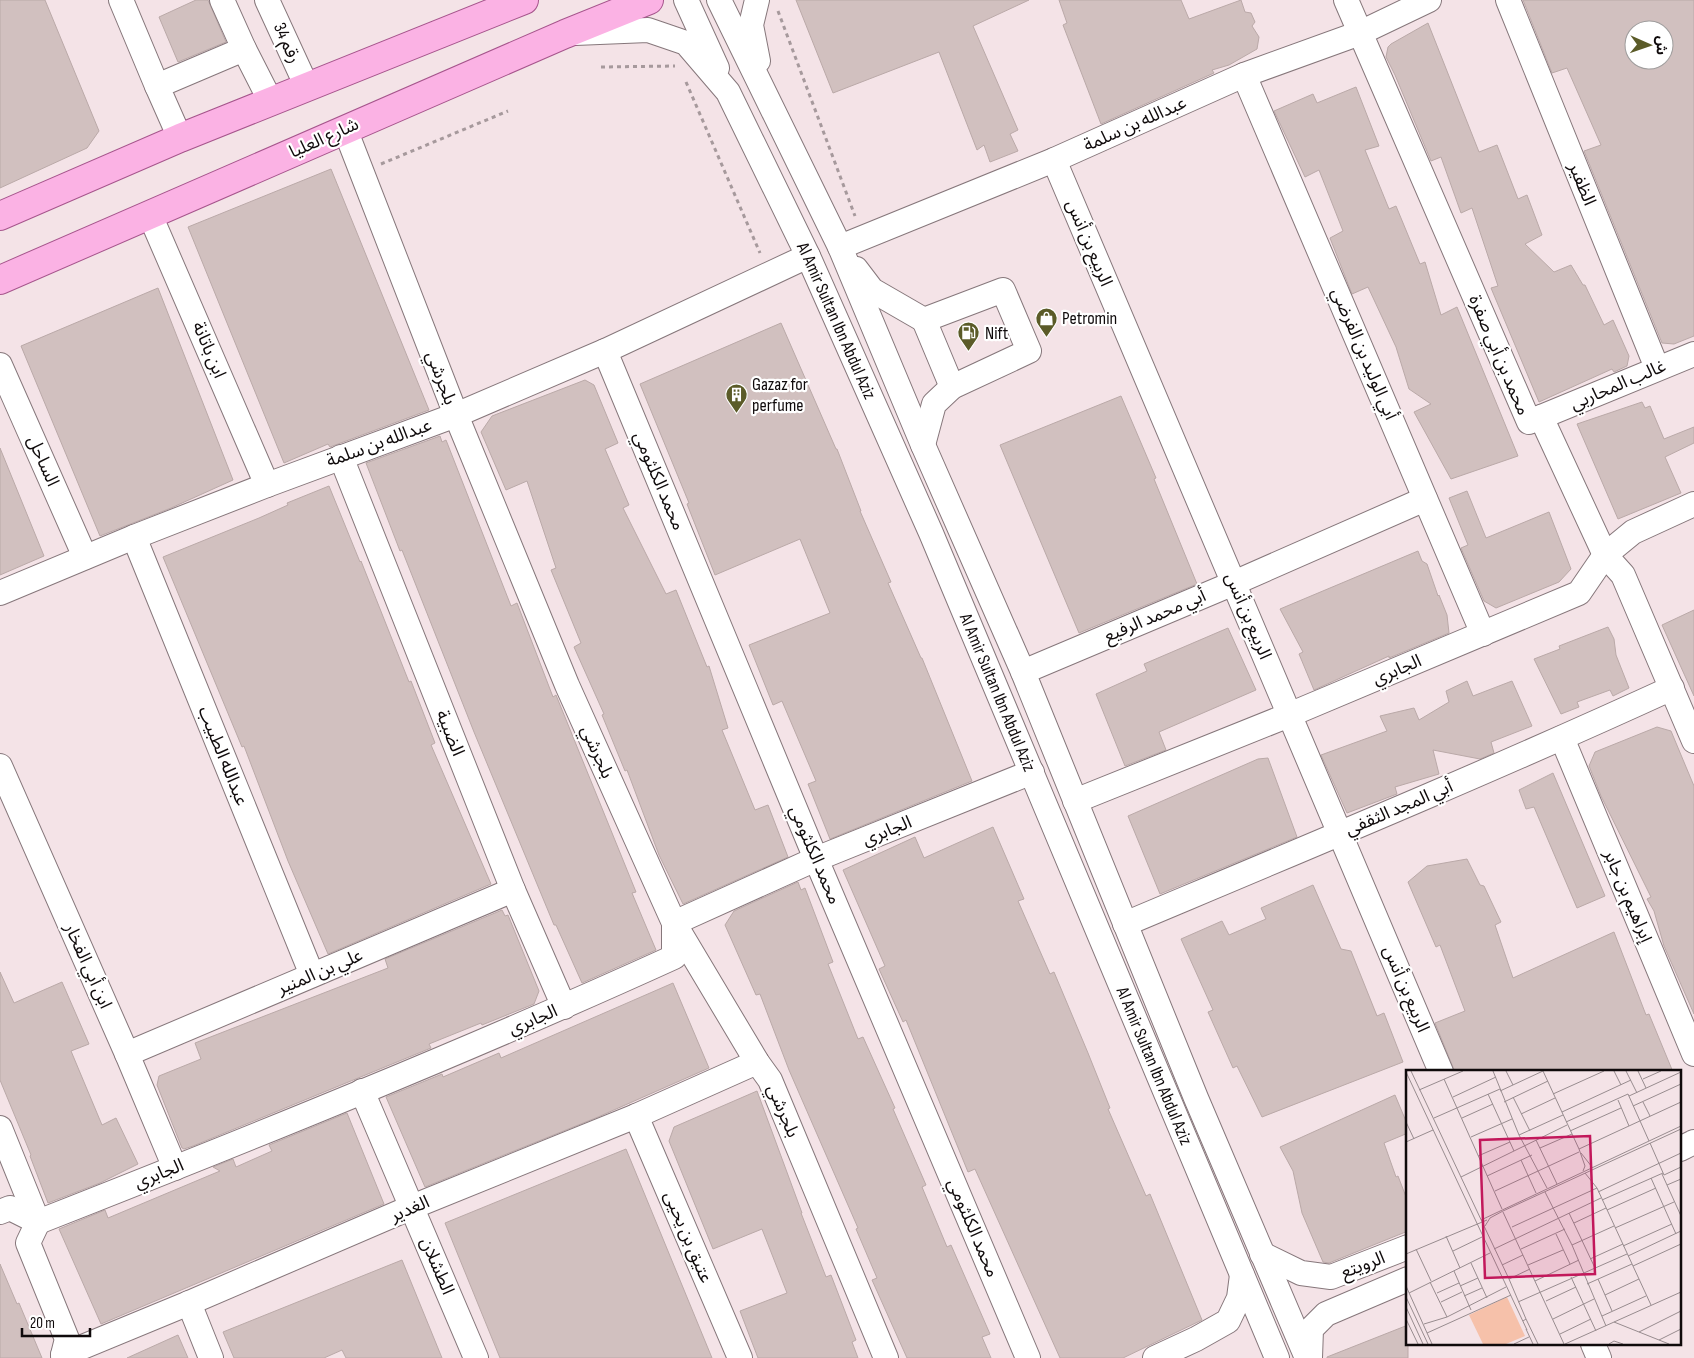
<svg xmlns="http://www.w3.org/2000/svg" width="1694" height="1358" font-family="'Sofia Sans Condensed','Noto Sans Arabic',sans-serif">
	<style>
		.building { fill: #d1c0bf; stroke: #baa9a8; fill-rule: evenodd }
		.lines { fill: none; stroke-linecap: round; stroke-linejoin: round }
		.minor-casing { stroke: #86777b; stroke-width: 26 }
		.major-casing { stroke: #a6558c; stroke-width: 30 }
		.path { stroke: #a6999c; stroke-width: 3; stroke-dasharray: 4 4; stroke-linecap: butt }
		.minor { stroke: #fff; stroke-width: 24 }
		.major { stroke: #fbb2e4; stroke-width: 28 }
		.labels { text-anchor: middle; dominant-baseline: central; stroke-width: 4.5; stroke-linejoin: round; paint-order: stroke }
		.street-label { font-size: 18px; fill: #0f0a0b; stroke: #fff }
		.poi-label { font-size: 18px; fill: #0f0a0b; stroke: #fff; text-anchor: start }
		.inset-road { fill: none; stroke: #988c8f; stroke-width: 1 }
		.view { fill: #c2185b; fill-opacity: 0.15; stroke: #c2185b; stroke-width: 2.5 }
		.inset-edge { fill: none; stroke: #0f0a0b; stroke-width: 2.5 }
	</style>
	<rect width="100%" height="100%" fill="#f4e3e7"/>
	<path class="building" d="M0,0H45L99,131L87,148L0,188Z
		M196,0H208L226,42L178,62L159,17Z
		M796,0H1029L973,26L1018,130L1010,134L1018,151L990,162L984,145L977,150L939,52L833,93Z
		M1059,0H1181L1189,19L1241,0L1245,12L1251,13L1255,22L1252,26L1259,37L1257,49L1229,65L1212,70L1214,73L1101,124L1063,25L1067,23Z
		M1523,0H1694V336L1674,344L1662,343L1584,151L1601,145L1567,68L1552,73ZM1634,30H1664V60H1634Z
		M1428,23L1479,152L1497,145L1518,199L1527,195L1542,235L1525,244L1554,272L1571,265L1583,285H1585L1604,325L1613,320L1629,356L1627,366L1614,372L1612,369L1539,402L1491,288L1498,286L1472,208L1461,213L1441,157L1431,161L1395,75L1386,57L1388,47L1391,44Z
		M1356,87L1379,146L1365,150L1389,209L1396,206L1420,264L1425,262L1441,315L1457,307L1518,456L1451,479L1414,412L1431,404L1409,389L1396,347L1368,287L1352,294L1330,238L1343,231L1319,170L1305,177L1274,111L1313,94L1317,103Z
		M331,169L429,410L330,447L328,444L284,463L188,227Z
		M158,288L233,480L171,508L100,536L21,346Z
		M781,323L836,449H837L861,511H860L891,582L888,583L921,658H922L972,781L830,839L808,784L816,781L782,701L773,705L749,645L830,613L800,539L715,575L687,504L689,503L640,384Z
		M585,380L594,385L618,443L605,449L629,505L623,508L666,594L676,590L707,667L709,666L728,728L722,730L755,810L768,805L788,857L683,904L659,855L627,770L625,771L602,715L604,714L574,647L581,643L551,570L556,568L527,481L506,490L481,432L492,416Z
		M1121,396L1156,478L1154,479L1197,584L1079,633L1000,445Z
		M1642,402L1645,408L1650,406L1664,439L1694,427V443L1665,457L1681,493L1618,519L1577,424Z
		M440,436L442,442L446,440L511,606L517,603L553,697L556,695L636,892L632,893L656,950L582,983L556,925H554L474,732L402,550L400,551L366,463Z
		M0,448L44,556L0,575Z
		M329,486L360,562L361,561L409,682L411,681L435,743L431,745L491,884L328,954L288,861L244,746L242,747L163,557L259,518L288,505L287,503Z
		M1467,491L1486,538L1549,512L1571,569L1559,582L1496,608L1484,601L1461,548L1468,545L1449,498Z
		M1418,551L1422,561L1427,564L1438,596L1439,595L1447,615L1449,633L1389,658V656L1314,690L1299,654L1303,652L1280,609Z
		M1694,610V696L1662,625Z
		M1608,627L1614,639L1616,655L1629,688L1613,696L1610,690L1577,702L1579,707L1561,714L1534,659L1560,649L1559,646Z
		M1228,628L1256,690L1159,732L1166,750L1125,766L1096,694L1147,671L1144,664Z
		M1467,681L1473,696L1512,681L1532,726L1491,742L1494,753L1480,759L1433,750L1439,774L1395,787L1397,794L1347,813L1321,755L1387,731L1380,716L1414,708L1419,720L1449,702L1446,691Z
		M1657,727L1671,731L1694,786V1014L1664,946L1654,911L1647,899L1651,897L1601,796L1589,766L1595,752Z
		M1268,758L1297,837L1160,894L1128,816L1258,759Z
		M1553,773L1605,896L1577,908L1534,807L1526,809L1519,790Z
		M993,827L1024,899L1018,901L1050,974L1054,972L1088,1053L1110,1108L1108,1109L1146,1196L1150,1194L1202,1320L1123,1358H1060L975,1169L968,1172L906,1020L903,1022L879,969L885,966L843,870L915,837L924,858Z
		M1467,859L1480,885L1484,886L1501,922L1495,925L1513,978L1614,932L1646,1015L1649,1014L1673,1072H1455L1435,1023L1465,1011L1440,945L1436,947L1408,882L1427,866Z
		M798,882L801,890L805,888L833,962L828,964L858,1039L863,1037L895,1108L893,1109L926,1185L922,1187L947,1247L951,1245L990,1334L982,1337L991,1358H907L872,1280L877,1278L856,1229L858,1228L789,1070L760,994L756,995L725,925L734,911Z
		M1313,885L1341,949L1351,951L1377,1016L1384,1013L1403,1062L1262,1117L1237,1066L1233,1068L1208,1012L1213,1010L1181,939L1222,921L1229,935L1266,919L1261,908Z
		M502,910L505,916L508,915L539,991L534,1004L482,1025L481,1023L429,1044L431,1048L193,1146L184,1149L182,1148L157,1085L159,1076L201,1059L195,1043L388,968L385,959Z
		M0,972L14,1003L62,982L89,1044L71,1051L102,1125L116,1118L138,1164L100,1183L48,1203L30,1156L31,1155L0,1080Z
		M673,983L709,1068L598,1117L425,1187L386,1097L442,1074L443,1077L499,1053L501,1058Z
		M757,1091L802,1213H801L826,1277L831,1275L856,1340L852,1342L858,1358H758L740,1311L787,1293L762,1229L713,1249L669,1141L674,1127Z
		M1395,1095L1408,1126V1133L1384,1143L1396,1177L1398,1176L1408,1202V1231L1329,1263L1323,1262L1302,1213L1293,1171L1280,1147Z
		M347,1113L384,1204L101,1324L59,1229L105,1210L108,1218L220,1171L213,1167L233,1159L236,1167L272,1151L269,1145Z
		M626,1149L712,1358H500L445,1223Z
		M402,1260L442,1358H346L342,1350L324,1358H234L223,1332Z
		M0,1264L17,1304L19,1303L42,1358H0Z
		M1408,1325V1358H1327V1357Z
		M178,1335L188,1358H127Z"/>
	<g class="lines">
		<defs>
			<g id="minor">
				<path d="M121,0L157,86"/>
				<path d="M222,0L244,49L271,102"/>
				<path d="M267,0L307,87"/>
				<path d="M686,0L717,68"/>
				<path d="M719,0L840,247L923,445L1023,672L1196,1098L1307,1358"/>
				<path d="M757,0L751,25L758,61"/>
				<path d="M1346,0L1529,422L1541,417L1605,555L1623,575L1694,741"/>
				<path d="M1508,0L1657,368"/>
				<path id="s1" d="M575,33L648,30L686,43L728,92L808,256L931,533L1277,1358"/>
				<path d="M1244,75L1483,634"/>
				<path d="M345,129L456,415L567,685L674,923L757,1062L770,1080L886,1358"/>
				<path d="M180,138L157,86L244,49"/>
				<path d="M1054,160L1441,1072"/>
				<path d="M150,215L267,485"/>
				<path d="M840,247L1054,160L1244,75L1360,33L1429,0"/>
				<path d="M856,269L872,290L924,320L1003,290L1029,351L952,387L934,404L923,445"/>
				<path d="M924,320L952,387"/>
				<path d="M605,351L816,859L1028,1358"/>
				<path d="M0,365L85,557"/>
				<path d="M1541,417L1694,354"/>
				<path d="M341,457L513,890L564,1007"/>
				<path d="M134,537L312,975"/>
				<path d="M0,593L134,537L267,485L456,415L605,351L808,256"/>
				<path d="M1023,672L1234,583L1425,499"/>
				<path d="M1562,738L1694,1054"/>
				<path d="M0,766L127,1054L175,1168"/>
				<path d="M1075,801L1289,715L1579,593L1605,555L1633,532L1694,504"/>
				<path d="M1125,924C1308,847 1491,771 1672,688"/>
				<path d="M127,1054L513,890"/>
				<path d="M362,1091L476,1358"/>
				<path d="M636,1116L740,1358"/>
				<path d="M0,1128L38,1222L28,1243L67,1339L63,1355L64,1358"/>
				<path d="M1680,1149L1694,1142"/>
				<path d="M0,1212L10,1208L38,1222C252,1138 465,1052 674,957V923L816,859L1032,772"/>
				<path d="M1262,1254L1301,1273L1331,1277L1408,1247"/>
				<path d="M189,1303L211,1358"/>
				<path d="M1593,1344L1599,1358"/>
				<path d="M63,1355L189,1303L412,1207L636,1116L757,1062"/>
				<path d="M1155,1358L1196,1339L1228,1321L1239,1298L1242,1275"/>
				<path d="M1310,1358L1311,1329L1326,1314L1408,1279"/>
			</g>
			<path id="major" d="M0,216L180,138L524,0
				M0,280L565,34L649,0"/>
		</defs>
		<use href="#minor" class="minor-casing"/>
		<use href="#major" class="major-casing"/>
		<path class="path" d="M778,11L855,216
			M601,67L675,66
			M686,82L760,253
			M381,164L508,111"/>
		<use href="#minor" class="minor"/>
		<use href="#major" class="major"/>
	</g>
	<defs>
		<symbol id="shop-pin" viewBox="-11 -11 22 30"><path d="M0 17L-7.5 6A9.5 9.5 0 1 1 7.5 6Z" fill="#5b5b28" stroke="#fff"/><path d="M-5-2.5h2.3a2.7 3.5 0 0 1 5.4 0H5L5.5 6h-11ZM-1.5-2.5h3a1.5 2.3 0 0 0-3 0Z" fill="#fff"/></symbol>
		<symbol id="fuel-pin" viewBox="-11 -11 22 30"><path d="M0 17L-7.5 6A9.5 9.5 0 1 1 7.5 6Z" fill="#5b5b28" stroke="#fff"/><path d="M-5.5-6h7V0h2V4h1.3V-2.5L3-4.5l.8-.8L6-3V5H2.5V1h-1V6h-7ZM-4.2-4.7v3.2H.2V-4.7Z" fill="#fff"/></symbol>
		<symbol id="building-pin" viewBox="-11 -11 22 30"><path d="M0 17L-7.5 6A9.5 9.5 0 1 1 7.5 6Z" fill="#5b5b28" stroke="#fff"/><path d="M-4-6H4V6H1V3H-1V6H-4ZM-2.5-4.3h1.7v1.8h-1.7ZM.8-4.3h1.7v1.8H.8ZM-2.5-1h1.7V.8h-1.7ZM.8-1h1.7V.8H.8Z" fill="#fff"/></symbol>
	</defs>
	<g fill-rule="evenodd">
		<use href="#shop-pin" x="1034" y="306" width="25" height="34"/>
		<use href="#fuel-pin" x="956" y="320" width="25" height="34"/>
		<use href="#building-pin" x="724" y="382" width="25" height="34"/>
	</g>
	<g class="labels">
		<g class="street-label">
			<text transform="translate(287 43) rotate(66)">رقم 34</text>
			<text transform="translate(1135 124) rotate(-24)">عبدالله بن سلمة</text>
			<text transform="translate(324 138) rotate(-24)">شارع العليا</text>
			<text transform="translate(1582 184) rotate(68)">الظفير</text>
			<text transform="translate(1089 243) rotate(67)">الربيع بن أنس</text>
			<text stroke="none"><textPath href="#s1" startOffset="431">Al Amir Sultan Ibn Abdul Aziz</textPath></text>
			<text transform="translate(209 350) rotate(67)">ابن باتانة</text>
			<text transform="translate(1364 354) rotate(67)">أبي الوليد بن الفرضي</text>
			<text transform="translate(1499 355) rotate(67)">محمد بن أبي صفرة</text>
			<text transform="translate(441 378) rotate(69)">بلجرشي</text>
			<text transform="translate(1618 385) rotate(-23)">غالب المحاربي</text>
			<text transform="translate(379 443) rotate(-20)">عبدالله بن سلمة</text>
			<text transform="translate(43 461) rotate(66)">الساحل</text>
			<text transform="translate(659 481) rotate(67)">محمد الكلثومي</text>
			<text transform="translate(1155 616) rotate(-23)">أبي محمد الرفيع</text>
			<text transform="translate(1248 616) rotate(67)">الربيع بن أنس</text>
			<text transform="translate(1397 670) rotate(-23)">الجابري</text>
			<text stroke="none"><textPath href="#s1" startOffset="836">Al Amir Sultan Ibn Abdul Aziz</textPath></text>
			<text transform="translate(450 733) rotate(68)">الضبية</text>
			<text transform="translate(597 752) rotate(66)">بلجرشي</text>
			<text transform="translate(223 756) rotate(68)">عبدالله الطبيب</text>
			<text transform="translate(1399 808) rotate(-23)">أبي المجد الثقفي</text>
			<text transform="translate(887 831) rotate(-22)">الجابري</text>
			<text transform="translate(815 855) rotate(67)">محمد الكلثومي</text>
			<text transform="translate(1628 896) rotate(67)">إبراهيم بن جابر</text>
			<text transform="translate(88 966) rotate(66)">ابن أبي الفخار</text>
			<text transform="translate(320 972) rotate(-23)">علي بن المنير</text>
			<text transform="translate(1406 989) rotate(67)">الربيع بن أنس</text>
			<text transform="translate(533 1020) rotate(-23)">الجابري</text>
			<text stroke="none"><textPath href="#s1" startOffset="1241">Al Amir Sultan Ibn Abdul Aziz</textPath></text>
			<text transform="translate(783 1111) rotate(67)">بلجرشي</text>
			<text transform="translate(159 1174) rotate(-22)">الجابري</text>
			<text transform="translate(410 1209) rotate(-23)">الغدير</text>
			<text transform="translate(973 1228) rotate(67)">محمد الكلثومي</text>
			<text transform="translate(688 1237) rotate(67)">عتيق بن يحيى</text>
			<text transform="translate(1363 1265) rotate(-21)">الرويتع</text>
			<text transform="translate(437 1266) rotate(67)">الطشلان</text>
		</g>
		<g class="poi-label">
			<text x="1062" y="318">Petromin</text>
			<text x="985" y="333">Nift</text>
			<text x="752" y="384">Gazaz for<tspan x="752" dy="21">perfume</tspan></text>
		</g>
	</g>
	<g transform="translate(1406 1070)">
		<rect width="275" height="275" fill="#f4e3e7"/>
		<path d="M101,227L119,266L100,274H77L63,245Z" fill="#f6c1aa"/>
		<path class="inset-road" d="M5,1L103,209L120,249L117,251M87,1L113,65L141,118M100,1L107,15M137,1L173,79L179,96L177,101M208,1L215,15M220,1L231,23M232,1L240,18M0,2L121,260M38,9L96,139M237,9L255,1M13,20L57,1M94,21L137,1M82,24L108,81M147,24L198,1M223,26L275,2M47,27L90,7M107,27L124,61M212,30L223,56M98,32L142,11M237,32L244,46M227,36L275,14M156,42L225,10M115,44L149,28M28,48L94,19M56,48L87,34M0,52L8,69M160,52L222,24L243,71M164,61L215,38M113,65L157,45M65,67L106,49M130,70L151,114M0,72L27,60M244,73L258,105L275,97M134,78L166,64M173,79L275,32M175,83L186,97M72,86L104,72M115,90L130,123M179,103L191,118L245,235M256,104L275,146M81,106L126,85M55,107L161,55M245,108L270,164M261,115L275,109M89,121L173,82M139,122L166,175L200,256M192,122L275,83M196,130L257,103M201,140L250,118M97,142L158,274M163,143L189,198M75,150L275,56M168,153L200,138M79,156L84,148L97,141L275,59M106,157L191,118M209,158L268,132M150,164L164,194M40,166L54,198M166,175L208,156M217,176L266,154M10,179L25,211M88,179L195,128M115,179L159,159M47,181L76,167M0,184L81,150M222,186L275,161M184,189L217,174M65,193L81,228M96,195L117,185M122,195L157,180M227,196L275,174M48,201L65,240M165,207L190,261M103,209L124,199M192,209L206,241M129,211L173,190M24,212L41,247M181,214L226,194M0,216L26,274M54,216L72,208M3,223L84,183M31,223L53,213M199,225L233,209M58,226L76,218M0,227L22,274M140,231L170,217M35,232L56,222M112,232L221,184M0,237L17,274M196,246L240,226M0,249L12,274M120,249L132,274M147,249L188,229M208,252L263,274M18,254L41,247L100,217M120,259L127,274M233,262L275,241M21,263L105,225M154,264L185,249M253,270L275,259M108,274L123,267M159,274L275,222M203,274L208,271L217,274"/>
		<path class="view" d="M184,66L189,204L79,208L74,70Z"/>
		<rect width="275" height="275" class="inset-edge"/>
	</g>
	<g transform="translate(1649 45) rotate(92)"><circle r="24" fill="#ffffff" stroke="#9f9d9d"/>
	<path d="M0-4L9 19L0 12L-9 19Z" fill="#5b5b28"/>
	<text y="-8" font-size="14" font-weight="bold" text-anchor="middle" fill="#0f0a0b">ش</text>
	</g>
	<path d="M22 1328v8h68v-8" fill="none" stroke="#0f0a0b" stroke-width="2.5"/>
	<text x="30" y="1328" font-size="15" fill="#0f0a0b" stroke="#ffffff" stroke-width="4" paint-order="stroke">20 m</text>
</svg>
